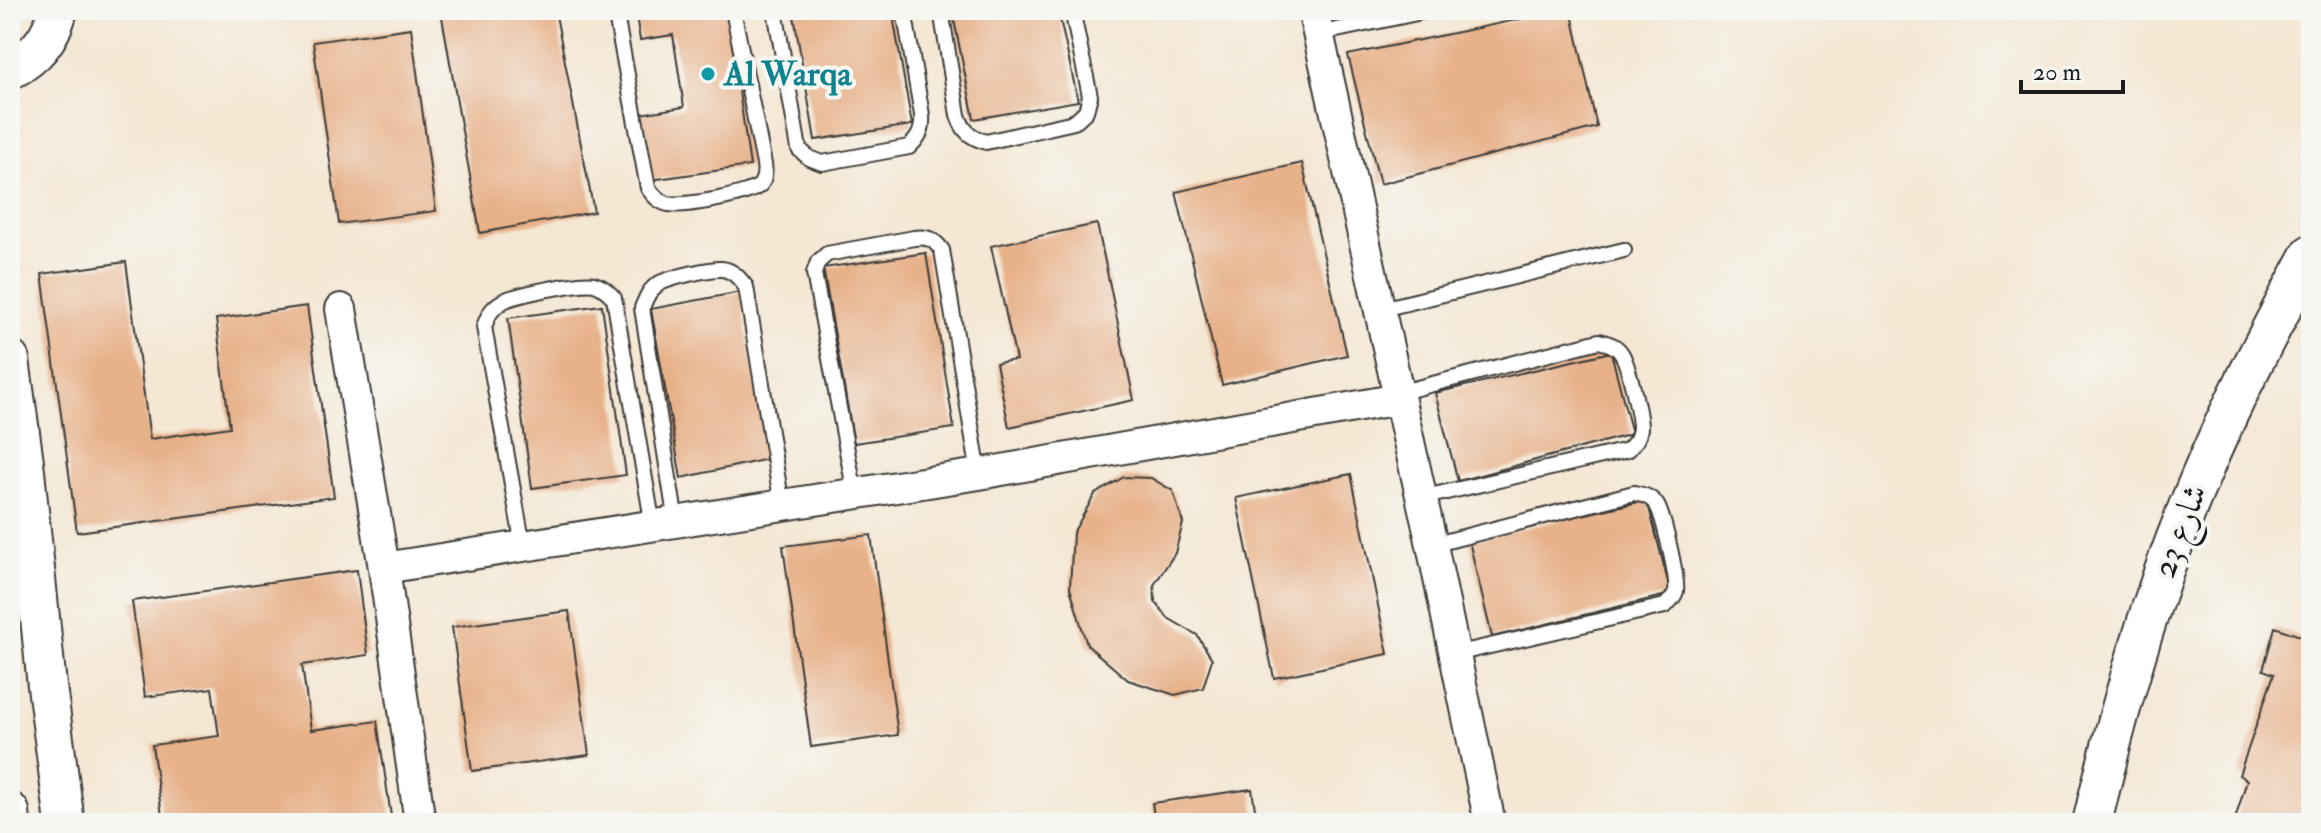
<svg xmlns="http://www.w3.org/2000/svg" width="2321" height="833" font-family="'IM FELL Double Pica',Amiri,serif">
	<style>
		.building { fill: #e7b189 }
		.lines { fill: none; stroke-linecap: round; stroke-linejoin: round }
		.service-casing { stroke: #3c3a37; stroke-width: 18 }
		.minor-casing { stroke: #3c3a37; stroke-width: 34 }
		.tertiary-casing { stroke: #3c3a37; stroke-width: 42 }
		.service { stroke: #fff; stroke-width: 14 }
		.minor { stroke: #fff; stroke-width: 30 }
		.tertiary { stroke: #fff; stroke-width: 38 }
		.culture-dot { fill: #0f9aa8; stroke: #f6f6f2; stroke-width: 3 }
		.labels { text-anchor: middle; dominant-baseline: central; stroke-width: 8; stroke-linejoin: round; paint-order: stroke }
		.culture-label { font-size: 34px; font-weight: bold; fill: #0d838f; stroke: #f6f6f2; text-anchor: start }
		.street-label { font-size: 34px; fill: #1c1c1c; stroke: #f6f6f2 }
	</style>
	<rect width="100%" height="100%" fill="#f6f6f2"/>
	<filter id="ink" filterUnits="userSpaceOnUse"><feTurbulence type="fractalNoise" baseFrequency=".0125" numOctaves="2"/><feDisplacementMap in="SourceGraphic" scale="16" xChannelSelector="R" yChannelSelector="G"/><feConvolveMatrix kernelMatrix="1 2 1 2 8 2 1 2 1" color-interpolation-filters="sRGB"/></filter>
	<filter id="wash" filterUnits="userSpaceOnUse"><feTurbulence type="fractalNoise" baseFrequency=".006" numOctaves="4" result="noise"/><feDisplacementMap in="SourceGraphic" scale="32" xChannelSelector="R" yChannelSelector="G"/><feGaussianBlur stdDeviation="1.8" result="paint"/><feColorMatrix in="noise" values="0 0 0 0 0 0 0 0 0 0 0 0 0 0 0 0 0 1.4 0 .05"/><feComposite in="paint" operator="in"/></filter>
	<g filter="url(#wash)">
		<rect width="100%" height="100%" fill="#f4e7d3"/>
		<g id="blocks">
			<path class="building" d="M448,10H555L594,212L480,233L441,11Z
				M635,10H727L750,166L650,180L640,114L684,107L673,35L640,40Z
				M793,10H892L912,125L815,140Z
				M952,10H1058L1078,101L974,119Z
				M1342,10H1375V11L1344,19Z
				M1564,10H1571L1597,127L1380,184L1348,55Z
				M411,28L436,211L339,224L313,42Z
				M1302,163L1347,355L1222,385L1176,192Z
				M1097,224L1134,400L1009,427L996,363L1016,360L991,246Z
				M926,253L954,428L854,443L823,268Z
				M126,262L150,439L230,427L216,319L307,306L334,497L77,532L42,274Z
				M741,292L768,459L681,478L651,309Z
				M602,305L626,475L532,488L508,318Z
				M1611,352L1632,434L1458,481L1435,393Z
				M1351,474L1388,654L1274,678L1236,498Z
				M1124,477L1151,478L1173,491L1183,523L1175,553L1154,585L1155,601L1168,618L1197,635L1212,659L1203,688L1175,695L1128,680L1087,645L1070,588L1073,533L1095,494Z
				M1647,500L1671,594L1492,637L1469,541Z
				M871,535L898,735L811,747L783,546Z
				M357,570L368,655L302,665L311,730L377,721L392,823H163L152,745L219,736L212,688L145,697L132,601Z
				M569,611L589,755L472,771L452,627Z
				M2275,627L2311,640V823H2234L2247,780L2239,775L2274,674L2263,670Z
				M1252,789L1257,823H1155L1152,803Z"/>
		</g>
	</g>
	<g filter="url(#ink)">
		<use href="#blocks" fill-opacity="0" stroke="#3c3a37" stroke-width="2"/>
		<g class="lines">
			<defs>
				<path id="service" d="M615,10L648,188C654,196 658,201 668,204C683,207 753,195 761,184C766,176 765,167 763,159L733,10
					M775,10L799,149L809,158L822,163L909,147C920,137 923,129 922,115L904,10
					M941,10L958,115C963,131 970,137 986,142L1074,122L1086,111L1090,96L1072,10
					M1318,34L1431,10
					M1378,310L1624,250
					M1398,393L1599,341C1607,343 1616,345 1621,353C1628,362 1640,415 1640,428C1639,439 1634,443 1628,450L1421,498
					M855,494L814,273L818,262L827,254L914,238C927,236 934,239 942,250L979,474
					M676,522L642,308C646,298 649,289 660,283C670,278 710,268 722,269C733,270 740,279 746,287L782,505
					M1432,545L1634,493C1643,495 1650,496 1656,504C1663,513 1678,579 1676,591C1674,598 1670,601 1665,606L1455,654
					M523,546L484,327C488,316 491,308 502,302C511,295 583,281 594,284C603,286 608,292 614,298L653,526"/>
				<path id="minor" d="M1313,10L1432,545L1490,823
					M341,309L384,568L420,823
					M384,568L979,474L1399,399"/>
				<path id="tertiary" d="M10,70C36,57 51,38 58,10
					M10,360L24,462L47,686L65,823
					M10,812L11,823
					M2092,823C2119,708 2151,594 2197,485C2230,405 2270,330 2311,254"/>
			</defs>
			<use href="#service" class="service-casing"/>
			<use href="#minor" class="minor-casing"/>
			<use href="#tertiary" class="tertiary-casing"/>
			<use href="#service" class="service"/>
			<use href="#minor" class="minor"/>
			<use href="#tertiary" class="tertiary"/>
		</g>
	</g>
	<circle class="culture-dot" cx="708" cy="74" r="8"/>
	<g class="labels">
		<g class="culture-label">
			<text x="724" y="74">Al Warqa</text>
		</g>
		<g class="street-label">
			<text transform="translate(2180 531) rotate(-69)">شارع 23</text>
		</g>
	</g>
	<rect width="2321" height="833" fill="none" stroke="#f6f6f2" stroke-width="40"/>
	<path d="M2021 80v12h102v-12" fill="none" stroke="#1c1c1c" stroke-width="4"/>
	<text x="2033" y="80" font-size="24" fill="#1c1c1c" stroke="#f6f6f2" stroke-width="6" paint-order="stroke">20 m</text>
</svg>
